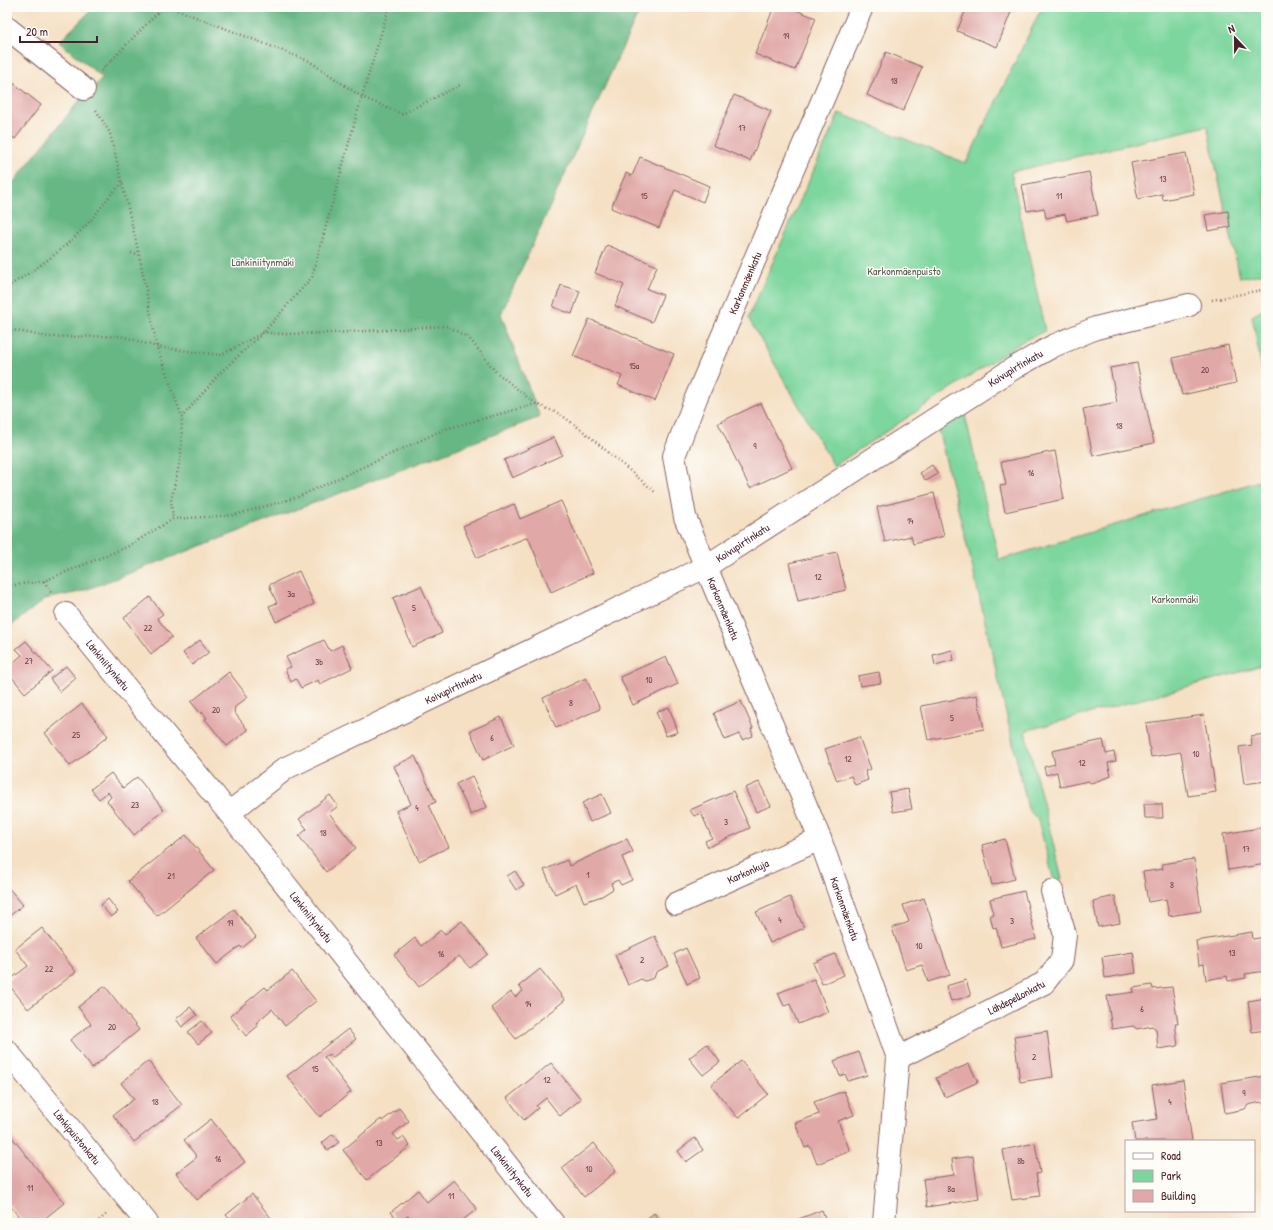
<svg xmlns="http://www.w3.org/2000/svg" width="1273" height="1230" font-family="'Patrick Hand',sans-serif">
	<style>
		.green { fill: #7dd69d; stroke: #647a64 }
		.forest { fill: #66b784; stroke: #586b58 }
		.building { fill: #e0a8a7 }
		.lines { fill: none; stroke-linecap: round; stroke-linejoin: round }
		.minor-casing { stroke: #866361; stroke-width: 24 }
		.path { stroke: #866361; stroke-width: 2.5; stroke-dasharray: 1 3; stroke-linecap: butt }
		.minor { stroke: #fff; stroke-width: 22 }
		.labels { text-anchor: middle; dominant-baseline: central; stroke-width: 3; stroke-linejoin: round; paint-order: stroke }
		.number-label { font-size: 9px; fill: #70414a }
		.park-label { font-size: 11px; fill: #59564d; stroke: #fdfcf7 }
		.street-label { font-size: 11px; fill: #4a1f2b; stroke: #fdfcf7 }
	</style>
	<rect width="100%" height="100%" fill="#fdfcf7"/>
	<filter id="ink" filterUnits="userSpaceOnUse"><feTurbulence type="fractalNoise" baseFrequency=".025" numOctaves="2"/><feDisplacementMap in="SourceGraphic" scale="8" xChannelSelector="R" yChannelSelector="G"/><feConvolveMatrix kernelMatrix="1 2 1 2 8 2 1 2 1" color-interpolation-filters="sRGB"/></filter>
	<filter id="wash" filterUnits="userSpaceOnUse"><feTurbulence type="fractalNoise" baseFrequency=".012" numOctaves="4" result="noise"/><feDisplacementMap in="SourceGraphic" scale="16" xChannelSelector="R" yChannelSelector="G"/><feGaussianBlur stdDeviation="0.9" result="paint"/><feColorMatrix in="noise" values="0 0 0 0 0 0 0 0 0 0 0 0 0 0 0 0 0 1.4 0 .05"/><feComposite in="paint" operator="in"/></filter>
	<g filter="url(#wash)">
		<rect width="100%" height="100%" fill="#f5e0c4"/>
		<path class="green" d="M1042,7H1266V273L1240,278L1207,126L1011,172L1045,331L1023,341L834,466L748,318L839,113L966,163Z
			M1266,308V390L1252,316Z
			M965,415L999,560L1266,479V665L1025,731L1062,879L1054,881L1038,820L1028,809L972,565L938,429Z"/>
		<path class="forest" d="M94,7H641L501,314L540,417L80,592L45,599L7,629V190L78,102L103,78L59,42Z"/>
		<g id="blocks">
			<path class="building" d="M774,7H788L816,18L795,70L755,54Z
				M967,7H1013L997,47L957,31Z
				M886,52L922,67L903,111L867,95Z
				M7,78L41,105L15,139L7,133Z
				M734,95L771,111L750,161L713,145Z
				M1186,153L1194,194L1163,200L1162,194L1138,199L1131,163Z
				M640,157L709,186L703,202L675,190L659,228L611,208L626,173L632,176Z
				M1089,172L1098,215L1067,221L1065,214L1046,218L1044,208L1027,211L1022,185Z
				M1228,211L1230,227L1208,231L1205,215Z
				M607,245L657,266L647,289L663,295L652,322L615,306L624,285L595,273Z
				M561,285L580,291L572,314L553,307Z
				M589,319L674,354L655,401L618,385L622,376L573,356Z
				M1228,345L1236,383L1182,395L1173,358Z
				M1137,363L1154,443L1093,456L1083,409L1117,402L1110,368Z
				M761,403L792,468L750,488L718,423Z
				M554,437L562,455L512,478L504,460Z
				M1055,451L1064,499L1005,512L1000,486L1006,485L1001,462Z
				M932,465L938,474L926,481L920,473Z
				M934,493L944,536L913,544L911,536L885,542L877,507Z
				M561,501L593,573L551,592L528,537L477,558L463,526L514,504L520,519Z
				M837,552L846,590L798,601L789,563Z
				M299,571L314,604L276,622L269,606L277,603L269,585Z
				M421,586L442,633L412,647L393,598Z
				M150,597L163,614L157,618L172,637L151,654L124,618Z
				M200,640L209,652L192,665L183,653Z
				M324,640L330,651L342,645L352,668L320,684L318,680L301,688L296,679L291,682L285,669L291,667L286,657Z
				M26,641L52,671L25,693L7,671V668L22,655L16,649Z
				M952,650L954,660L935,665L933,655Z
				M666,656L678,684L633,705L620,677Z
				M66,666L76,678L60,692L50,679Z
				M229,672L248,697L235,707L234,712L248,730L227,746L205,719L207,718L202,712L201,714L191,702Z
				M879,672L881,683L860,686L858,676Z
				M586,678L600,709L556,728L543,698Z
				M977,695L984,729L928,740L921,706Z
				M741,701L753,728L751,729L753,736L742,740L739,734L725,740L714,713Z
				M82,704L108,736L70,766L45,733Z
				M669,707L678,732L666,736L656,712Z
				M1204,715L1216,792L1188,796L1181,752L1151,757L1146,723Z
				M501,717L514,745L483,760L470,731Z
				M1266,734V781L1244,784L1239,747L1252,745L1251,736Z
				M859,737L871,769L865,771L868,780L855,785L851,776L837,781L825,749Z
				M1103,740L1106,754L1114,752L1116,761L1108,763L1111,776L1091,783L1088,781L1060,787L1057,772L1046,775L1044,767L1055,764L1052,751Z
				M415,756L436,802L429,805L449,847L419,861L396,811L411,804L394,766Z
				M111,773L123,788L137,777L164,810L134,835L107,801L111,797L108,792L99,799L91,789Z
				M472,776L487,807L471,815L456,784Z
				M759,782L771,806L756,812L745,788Z
				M908,789L912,809L893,812L889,792Z
				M733,791L750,828L708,847L705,841L712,838L701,813L694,816L690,810Z
				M602,794L611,813L590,822L582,803Z
				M330,795L338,806L329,813L356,848L326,872L299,836L307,829L299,819Z
				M1144,804H1162L1163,818H1145Z
				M1266,827V864L1228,870L1223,834Z
				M186,835L214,870L157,916L128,881Z
				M627,839L633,852L622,857L632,880L621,885L618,880L611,883L613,889L602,896L584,902L576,884L555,894L544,870L567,860L569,866Z
				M1005,839L1015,879L992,885L982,845Z
				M1194,859L1201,911L1169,916L1166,899L1148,902L1143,872L1163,869L1162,864Z
				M515,871L524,885L516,890L507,876Z
				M7,886L23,905L7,918Z
				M1024,891L1036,939L1001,947L996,927L993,928L990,915H994L990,899Z
				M1115,896L1120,923L1098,927L1093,901Z
				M790,897L804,928L770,943L756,912Z
				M924,898L950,975L928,982L922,965L906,970L892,928L909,922L903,905Z
				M108,899L118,912L111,917L101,905Z
				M234,909L256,937L242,948L240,946L217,964L196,938Z
				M462,921L488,954L470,968L459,956L419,987L394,955L415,938L421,946L441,930L445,934Z
				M42,928L76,972L28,1009L7,982L28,966L15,949Z
				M1252,932L1253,939L1265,937L1266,971L1245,974L1246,978L1228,981L1227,976L1206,980L1204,964L1199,965L1196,941Z
				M655,936L669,966L656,972L654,978L645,981L641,979L628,985L615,955Z
				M686,948L700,978L687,984L674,954Z
				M1133,952L1136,973L1105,978L1102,957Z
				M835,954L844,975L822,984L813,963Z
				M540,969L565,1000L516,1039L491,1008L511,992L515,997L523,991L519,986Z
				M292,971L316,1001L285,1026L272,1009L256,1023L258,1026L246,1036L230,1016L265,987L268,990Z
				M814,979L828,1012L798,1024L790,1004L784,1006L778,993Z
				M966,980L971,996L951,1001L946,986Z
				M1152,985L1153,989L1172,987L1178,1023H1175L1178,1046L1158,1049L1156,1029L1152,1026L1137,1029L1133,1026L1112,1029L1107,996L1134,992L1133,988Z
				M105,986L139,1030L92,1068L70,1040L91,1024L78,1007Z
				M1266,998V1030L1252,1032L1248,1001Z
				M190,1007L197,1015L182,1027L176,1019Z
				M202,1021L212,1033L198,1044L188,1032Z
				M348,1029L356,1039L332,1058L329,1054L324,1057L351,1092L320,1117L287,1076Z
				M1047,1031L1053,1077L1020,1082L1014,1036Z
				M707,1044L720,1062L703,1075L689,1058Z
				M859,1052L867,1075L848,1081L845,1074L840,1076L834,1061Z
				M148,1061L182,1105L134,1142L113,1115L134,1099L121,1083Z
				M741,1061L768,1094L738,1118L711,1085Z
				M551,1063L581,1099L560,1116L546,1098L536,1106L538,1108L524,1120L507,1098Z
				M969,1064L978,1082L945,1097L936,1078Z
				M1266,1076V1106L1261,1102L1248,1105L1245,1109L1225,1113L1221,1083Z
				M1183,1080L1192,1141H1135L1132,1123L1157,1119L1152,1085Z
				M844,1091L854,1115L838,1121L850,1151L817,1164L810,1146L805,1148L795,1123L819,1114L814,1102Z
				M399,1108L409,1121L393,1134L398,1140L403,1137L410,1146L367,1180L343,1150L381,1119L382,1121Z
				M211,1119L245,1162L197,1200L176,1173L197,1157L184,1140Z
				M7,1131L64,1203L39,1223H24L7,1202Z
				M333,1134L339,1142L328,1151L322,1143Z
				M695,1138L703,1150L686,1162L678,1151Z
				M594,1143L616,1171L584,1197L562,1168Z
				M1035,1143L1040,1173L1036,1174L1040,1196L1012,1200L1003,1150Z
				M973,1156L979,1199L927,1207L923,1179L954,1175L952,1159Z
				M454,1180L477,1209L459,1223H414L408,1216L399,1222L391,1212L418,1190L427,1202Z
				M252,1194L275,1223H233L226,1215Z
				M822,1210L827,1223H792L791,1222Z
				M654,1213L662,1223H641Z"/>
		</g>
	</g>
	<g filter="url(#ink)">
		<use href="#blocks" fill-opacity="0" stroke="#866361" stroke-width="1"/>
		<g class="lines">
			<defs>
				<g id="minor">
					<path id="s1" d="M862,7L696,398L674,456L685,517L820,839L898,1058L884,1223"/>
					<path d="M7,28L84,89"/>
					<path id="s2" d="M66,614L229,813L553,1223"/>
					<path id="s3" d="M229,813L286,768L705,567L1014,368L1053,346L1096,328L1189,305"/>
					<path id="s4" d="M676,904L820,839"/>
					<path id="s5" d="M7,1051L147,1223"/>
					<path id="s6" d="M898,1058L1044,983L1062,960L1065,935L1052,891"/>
				</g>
			</defs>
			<use href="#minor" class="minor-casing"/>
			<path class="path" d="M170,7L309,61L362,97L402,114L460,85
				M389,7L356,117L312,277L264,332L281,334L333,333L447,326L469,338L496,372L536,404
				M101,71L163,7
				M96,110L110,133L139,254L157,347L182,417L181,456L171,501L173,519
				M131,253L139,254
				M7,287C37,269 65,249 89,222C101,209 109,194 123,183
				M1212,300L1266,289
				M7,329L48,337L121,336L157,347L221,355L264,332L220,373L182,417
				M44,581L52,594
				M7,586L44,581L127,547L173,519L234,515L298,497L445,429L536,404L560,414L583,431L655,492
				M96,1223L108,1213"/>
			<use href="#minor" class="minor"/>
		</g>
	</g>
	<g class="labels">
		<g class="number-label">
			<text x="786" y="36">19</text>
			<text x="894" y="81">18</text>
			<text x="742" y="128">17</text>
			<text x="1163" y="179">13</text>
			<text x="644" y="196">15</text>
			<text x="1059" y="196">11</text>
			<text x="634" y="366">15a</text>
			<text x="1205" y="370">20</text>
			<text x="1119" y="426">18</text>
			<text x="755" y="446">9</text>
			<text x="1031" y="473">16</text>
			<text x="910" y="521">14</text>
			<text x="818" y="577">12</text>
			<text x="291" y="594">3a</text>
			<text x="414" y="608">5</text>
			<text x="148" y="628">22</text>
			<text x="29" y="661">27</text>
			<text x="319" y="662">3b</text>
			<text x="649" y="680">10</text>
			<text x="571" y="703">8</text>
			<text x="216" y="710">20</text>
			<text x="952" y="718">5</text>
			<text x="76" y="735">25</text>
			<text x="492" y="738">6</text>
			<text x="1196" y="754">10</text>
			<text x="848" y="759">12</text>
			<text x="1082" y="763">12</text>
			<text x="135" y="805">23</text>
			<text x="417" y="808">4</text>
			<text x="726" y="822">3</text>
			<text x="323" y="833">18</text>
			<text x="1246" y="849">17</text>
			<text x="588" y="875">1</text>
			<text x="171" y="876">21</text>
			<text x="1172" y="885">8</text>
			<text x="780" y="920">4</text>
			<text x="1012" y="921">3</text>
			<text x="230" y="923">19</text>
			<text x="919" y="946">10</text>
			<text x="1232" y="953">13</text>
			<text x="441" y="954">16</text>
			<text x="642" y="960">2</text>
			<text x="49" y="969">22</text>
			<text x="528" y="1004">14</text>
			<text x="1142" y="1009">6</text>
			<text x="112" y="1027">20</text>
			<text x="1034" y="1057">2</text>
			<text x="315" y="1069">15</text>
			<text x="547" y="1080">12</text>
			<text x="1244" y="1093">9</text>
			<text x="155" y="1102">18</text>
			<text x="1170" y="1102">4</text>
			<text x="379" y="1143">13</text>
			<text x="218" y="1159">16</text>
			<text x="1021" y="1161">8b</text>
			<text x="589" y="1169">10</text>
			<text x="30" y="1188">11</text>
			<text x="951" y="1189">8a</text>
			<text x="451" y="1196">11</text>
		</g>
		<g class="park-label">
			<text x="263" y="262">Länkiniitynmäki</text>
			<text x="904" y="271">Karkonmäenpuisto</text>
			<text x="1175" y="599">Karkonmäki</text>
		</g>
		<g class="street-label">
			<text transform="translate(745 283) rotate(-67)">Karkonmäenkatu</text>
			<text stroke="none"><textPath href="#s3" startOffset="906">Koivupirtinkatu</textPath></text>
			<text stroke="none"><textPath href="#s3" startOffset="582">Koivupirtinkatu</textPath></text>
			<text stroke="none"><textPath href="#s1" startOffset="648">Karkonmäenkatu</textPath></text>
			<text stroke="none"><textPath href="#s2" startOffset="66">Länkiniitynkatu</textPath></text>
			<text stroke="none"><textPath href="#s3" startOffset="258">Koivupirtinkatu</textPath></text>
			<text stroke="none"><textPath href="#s4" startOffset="79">Karkonkuja</textPath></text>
			<text stroke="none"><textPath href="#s1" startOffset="972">Karkonmäenkatu</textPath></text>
			<text stroke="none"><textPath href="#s2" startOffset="390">Länkiniitynkatu</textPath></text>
			<text stroke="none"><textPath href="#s6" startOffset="133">Lähdepellonkatu</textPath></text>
			<text stroke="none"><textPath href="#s5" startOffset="111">Länkipuistonkatu</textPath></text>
			<text stroke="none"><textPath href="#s2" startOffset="714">Länkiniitynkatu</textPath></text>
		</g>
	</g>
	<rect width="1273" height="1230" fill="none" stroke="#fdfcf7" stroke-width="24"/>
	<rect x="1125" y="1140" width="130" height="72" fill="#fdfcf7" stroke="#b5a4a5"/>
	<rect x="1133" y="1153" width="20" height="6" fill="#ffffff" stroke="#b5a4a5"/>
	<text x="1161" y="1160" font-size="12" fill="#4a1f2b">Road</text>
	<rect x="1133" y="1170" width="20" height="12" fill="#7dd69d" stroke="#b5a4a5"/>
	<text x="1161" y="1180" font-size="12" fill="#4a1f2b">Park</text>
	<rect x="1133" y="1190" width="20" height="12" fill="#e0a8a7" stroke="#b5a4a5"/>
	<text x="1161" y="1200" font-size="12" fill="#4a1f2b">Building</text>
	<g transform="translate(1235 38) rotate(338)" stroke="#fdfcf7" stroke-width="3" paint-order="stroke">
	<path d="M0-3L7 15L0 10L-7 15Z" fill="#4a1f2b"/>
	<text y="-6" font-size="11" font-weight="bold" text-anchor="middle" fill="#4a1f2b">N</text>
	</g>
	<path d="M20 36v6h77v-6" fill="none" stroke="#4a1f2b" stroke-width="2"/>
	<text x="26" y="36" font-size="12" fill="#4a1f2b" stroke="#fdfcf7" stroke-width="3" paint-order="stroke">20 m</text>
</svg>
